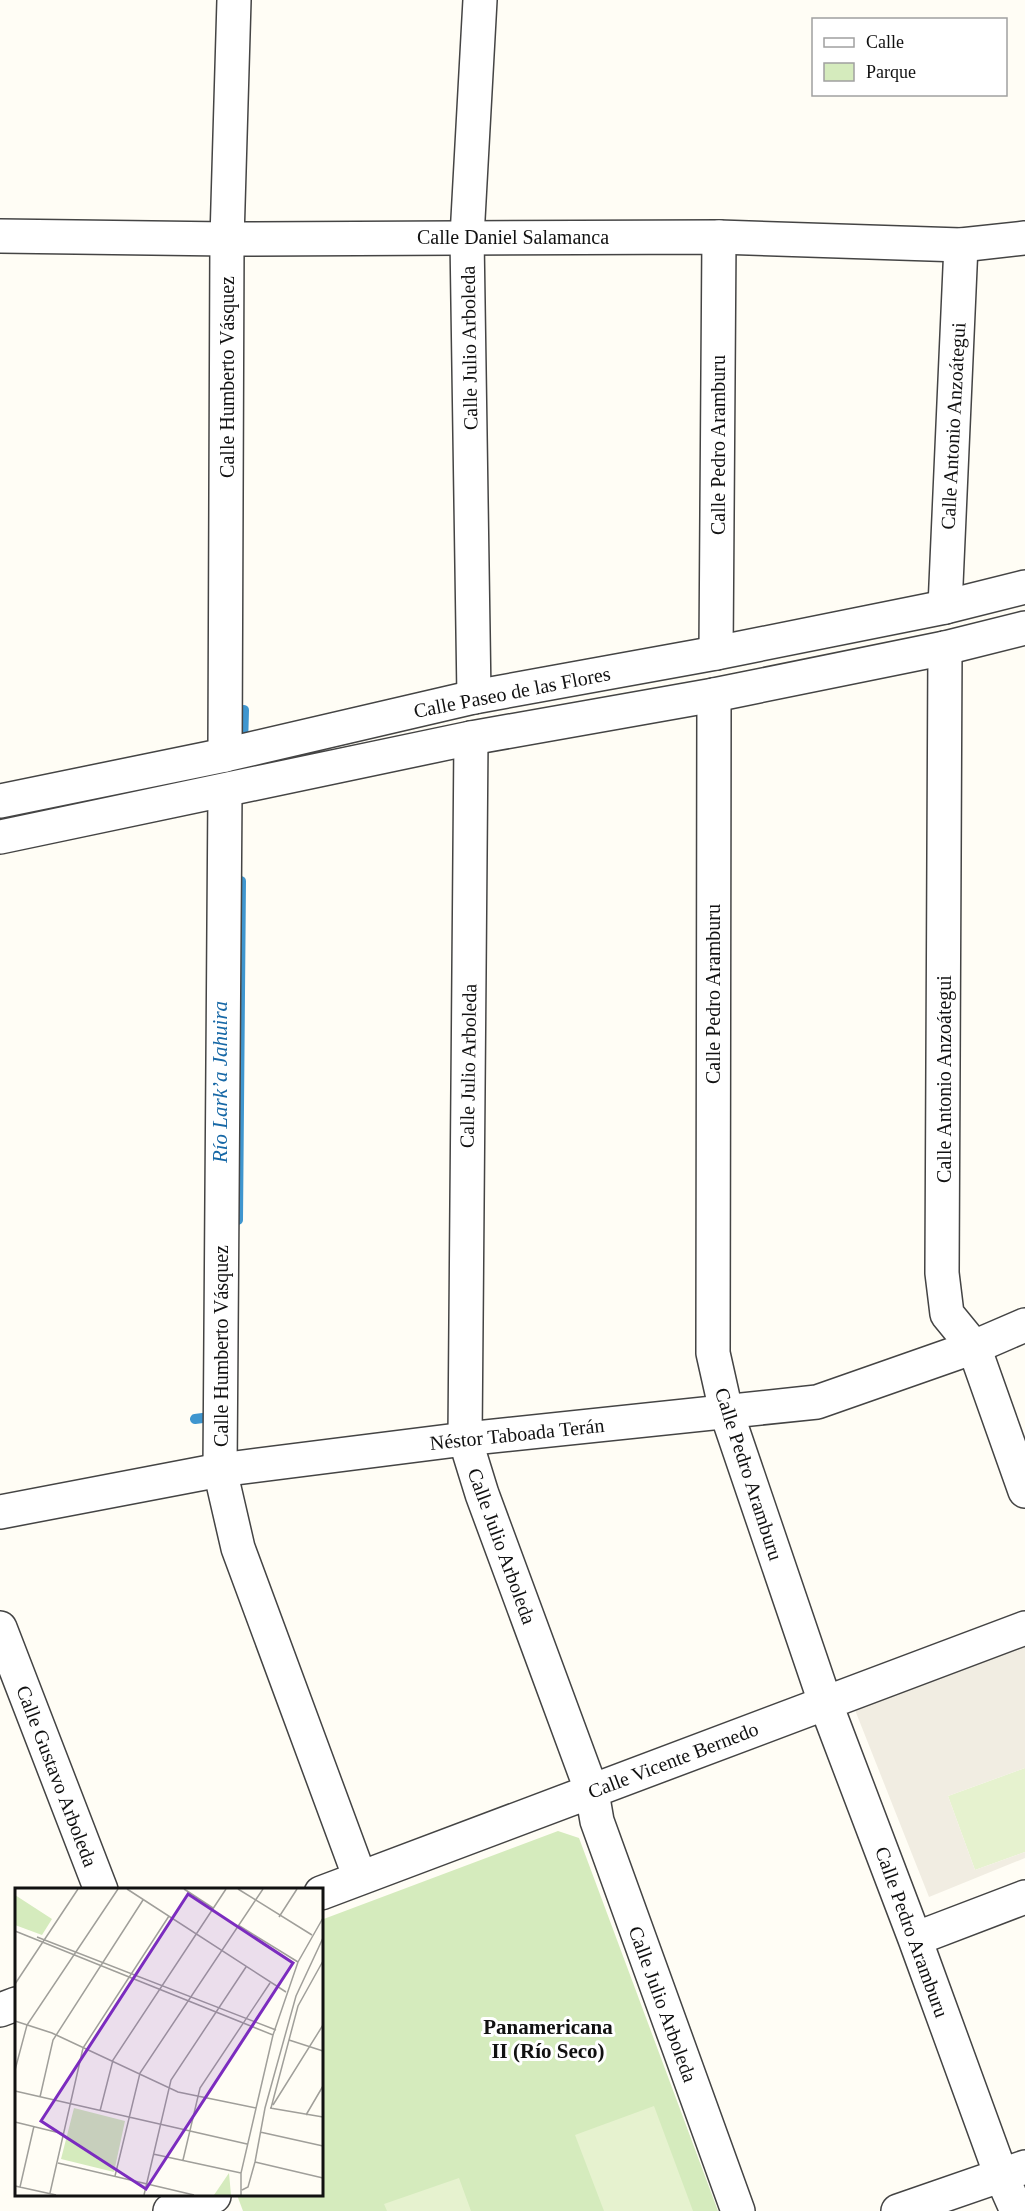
<svg xmlns="http://www.w3.org/2000/svg" width="1025" height="2211" font-family="'Times New Roman',serif">
	<style>
		.green { fill: #d5ebbd }
		.pitch { fill: #e6f2cf }
		.plaza { fill: #f1ede2 }
		.lines { fill: none; stroke-linecap: round; stroke-linejoin: round }
		.stream { stroke: #3f96cf; stroke-width: 10 }
		.minor-casing { stroke: #444; stroke-width: 36 }
		.tertiary-casing { stroke: #444; stroke-width: 36 }
		.minor { stroke: #fff; stroke-width: 33 }
		.tertiary { stroke: #fff; stroke-width: 33 }
		.labels { text-anchor: middle; dominant-baseline: central; stroke-width: 6; stroke-linejoin: round; paint-order: stroke }
		.street-label { font-size: 20px; fill: #111; stroke: #fff }
		.water-label { font-size: 21px; font-style: italic; fill: #1768a6; stroke: #fff }
		.neighbourhood-label { font-size: 21px; font-weight: bold; fill: #111; stroke: #fff }
		.inset-road { fill: none; stroke: #a09f9a; stroke-width: 1.5 }
		.view { fill: #7b2cbf; fill-opacity: 0.15; stroke: #7b2cbf; stroke-width: 3 }
		.inset-edge { fill: none; stroke: #111; stroke-width: 3 }
	</style>
	<rect width="100%" height="100%" fill="#fffdf5"/>
	<path class="green" d="M558,1831L579,1838L718,2211H243L237,2195L321,2194V1920Z"/>
	<path class="pitch" d="M1025,1768V1852L975,1870L948,1796Z
		M654,2106L693,2211H604L575,2135Z
		M459,2178L471,2211H387L384,2204Z"/>
	<path class="plaza" d="M1025,1643V1768L948,1796L975,1870L1025,1852V1858L929,1897L855,1710Z"/>
	<g class="lines">
		<path class="stream" d="M243,746L244,710
			M238,1220L241,881
			M195,1419L218,1416"/>
		<defs>
			<path id="minor" d="M945,607L961,245
				M945,648L942,1273L947,1314L974,1347L1025,1491
				M716,653L719,237
				M714,695L713,1353L726,1411L825,1702L915,1939L1001,2175L1017,2211
				M474,697L467,237L480,0
				M471,738L465,1439L482,1494L592,1792L597,1821L738,2211
				M225,755L227,239L234,0
				M225,791L220,1470L238,1548L360,1878
				M0,1628L101,1890
				M321,1893L1025,1628
				M915,1939L1025,1897
				M0,2010L16,2004
				M170,2211L214,2196
				M898,2211L1025,2167"/>
			<path id="tertiary" d="M0,236L227,239L719,237L961,245L1025,238
				M0,801L225,755L474,697L716,653L945,607L1025,587
				M0,837L471,738L714,695L945,648L1025,628
				M0,1512L220,1470L465,1439L817,1402L974,1347L1025,1325"/>
		</defs>
		<use href="#minor" class="minor-casing"/>
		<use href="#tertiary" class="tertiary-casing"/>
		<use href="#minor" class="minor"/>
		<use href="#tertiary" class="tertiary"/>
	</g>
	<g class="labels">
		<g class="street-label">
			<text x="513" y="237">Calle Daniel Salamanca</text>
			<text transform="translate(469 348) rotate(-91)">Calle Julio Arboleda</text>
			<text transform="translate(227 377) rotate(-90)">Calle Humberto Vásquez</text>
			<text transform="translate(953 426) rotate(-87)">Calle Antonio Anzoátegui</text>
			<text transform="translate(718 445) rotate(-90)">Calle Pedro Aramburu</text>
			<text transform="translate(512 692) rotate(-11)">Calle Paseo de las Flores</text>
			<text transform="translate(713 994) rotate(-90)">Calle Pedro Aramburu</text>
			<text transform="translate(468 1066) rotate(-89)">Calle Julio Arboleda</text>
			<text transform="translate(944 1079) rotate(-90)">Calle Antonio Anzoátegui</text>
			<text transform="translate(221 1346) rotate(-90)">Calle Humberto Vásquez</text>
			<text transform="translate(517 1434) rotate(-6)">Néstor Taboada Terán</text>
			<text transform="translate(749 1474) rotate(72)">Calle Pedro Aramburu</text>
			<text transform="translate(502 1546) rotate(70)">Calle Julio Arboleda</text>
			<text transform="translate(673 1760) rotate(-21)">Calle Vicente Bernedo</text>
			<text transform="translate(57 1776) rotate(69)">Calle Gustavo Arboleda</text>
			<text transform="translate(912 1932) rotate(70)">Calle Pedro Aramburu</text>
			<text transform="translate(663 2004) rotate(70)">Calle Julio Arboleda</text>
		</g>
		<g class="water-label">
			<text transform="translate(220 1082) rotate(-90)">Río Lark’a Jahuira</text>
		</g>
		<g class="neighbourhood-label">
			<text x="548" y="2027">Panamericana<tspan x="548" dy="24">II (Río Seco)</tspan></text>
		</g>
	</g>
	<g transform="translate(15 1888)">
		<rect width="308" height="308" fill="#fffdf5"/>
		<path d="M0,7L37,31L27,47L0,37ZM59,220L110,233L99,284L46,271ZM214,285L216,307H199Z" fill="#d5ebbd"/>
		<path class="inset-road" d="M112,1L271,104M169,1L198,20M223,1L297,47M264,29L282,1M223,37L283,74M0,43L258,147M22,49L261,142M0,96L63,1M0,133L37,145L163,204L241,220M274,152L308,163M0,182L12,137L103,1M0,203L232,256M25,209L38,152L128,12M258,217L308,137M255,220L308,229M256,220L283,118L308,73M85,223L98,172L211,1M291,227L308,198M0,234L49,246M245,244L308,258M138,266L226,285M168,272L185,200L255,95M240,274L308,290M43,275L179,307M100,288L125,185L248,1M0,298L41,307M5,299L19,238M227,302L233,299L240,274L250,220L281,108L308,50M35,305L68,160L154,28M129,307L156,192L231,79M226,307V285L258,147L283,74L308,30"/>
		<path class="view" d="M173,6L278,75L131,301L26,233Z"/>
		<rect width="308" height="308" class="inset-edge"/>
	</g>
	<rect x="812" y="18" width="195" height="78" fill="#ffffff" stroke="#a0a0a0" stroke-width="1.5"/>
	<rect x="824" y="38" width="30" height="9" fill="#ffffff" stroke="#a0a0a0" stroke-width="1.5"/>
	<text x="866" y="48" font-size="18" fill="#111111">Calle</text>
	<rect x="824" y="63" width="30" height="18" fill="#d5ebbd" stroke="#a0a0a0" stroke-width="1.5"/>
	<text x="866" y="78" font-size="18" fill="#111111">Parque</text>
</svg>
